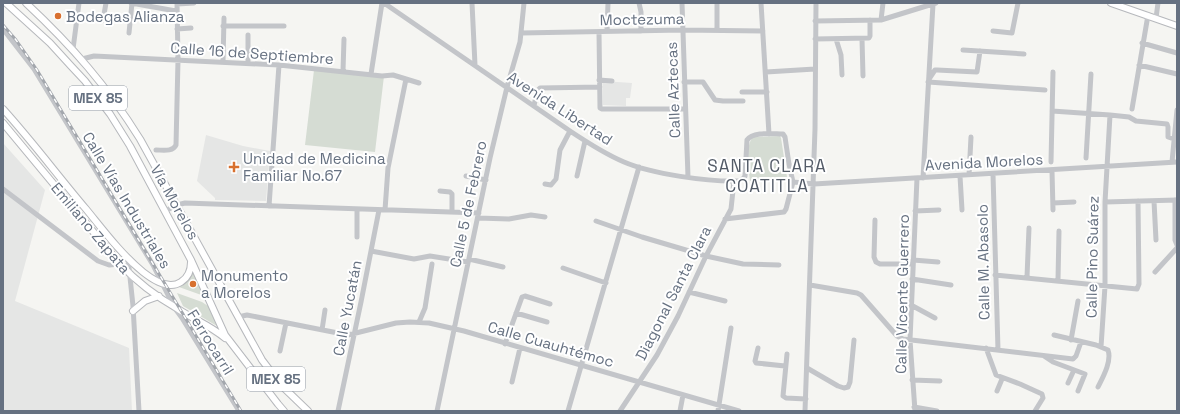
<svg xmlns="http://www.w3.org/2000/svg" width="1180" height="414" font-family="'Space Grotesk',sans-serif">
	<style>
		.built { fill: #e5e6e5 }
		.green { fill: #d5dcd3 }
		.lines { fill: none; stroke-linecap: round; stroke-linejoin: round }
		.major-casing { stroke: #b6b8bc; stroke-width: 8 }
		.minor { stroke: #c3c5c9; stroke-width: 5 }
		.major { stroke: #fff; stroke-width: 6 }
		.rail-casing { stroke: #a3a7ad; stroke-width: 3 }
		.rail { stroke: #fff; stroke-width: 1.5; stroke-dasharray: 4.5; stroke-linecap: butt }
		.poi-dot { fill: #d8702f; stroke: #fff; stroke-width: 1.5 }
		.labels { text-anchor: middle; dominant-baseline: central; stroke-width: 4; stroke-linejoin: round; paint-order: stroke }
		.shield { fill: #fff; stroke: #949ca7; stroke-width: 1 }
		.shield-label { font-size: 14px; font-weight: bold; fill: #667181 }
		.poi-label { font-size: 15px; fill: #667181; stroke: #fff; text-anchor: start }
		.street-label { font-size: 15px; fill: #667181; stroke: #fff }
		.quarter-label { font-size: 17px; letter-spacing: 1px; fill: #535b67; stroke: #fff }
	</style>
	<rect width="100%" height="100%" fill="#f5f5f2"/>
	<path class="built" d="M603,81L632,83L630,98H626V106L603,105Z
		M206,135L243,146L270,151L266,201L215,200V198L197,181Z
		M3,143L45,190L15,301L129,348L132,411H3Z"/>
	<path class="green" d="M314,70L384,76L375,152L305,145Z
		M780,136L781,138L787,177L750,181C749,170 745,145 753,137Z
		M193,270L204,296L179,287C187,283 190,278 193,270Z
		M177,293L202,302L208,306L217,326L183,306Z"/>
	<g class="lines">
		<defs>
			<path id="major" d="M6,3L50,43L71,66L85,81L110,114L130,146L191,260L225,335L278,404L284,411
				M26,3C72,46 107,86 140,139L262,360L281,385L308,411
				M1111,3L1177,26
				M3,109C32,141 58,176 86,209C104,231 121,254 143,272C153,280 169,290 181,282C189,277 191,270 191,262
				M3,123L120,264C136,281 157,297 178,309C193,319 211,326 225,338
				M133,311L145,301L159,296"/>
		</defs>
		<use href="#major" class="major-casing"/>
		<path class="minor" d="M131,3L176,11
			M384,3L570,131C588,143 605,154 624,162C652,174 708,182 739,181L743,179L745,176L747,140C753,131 773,134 783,134L785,137L789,164L793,182
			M472,3L475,65
			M639,3L641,12V31
			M682,3L688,177
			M717,3V30
			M761,3L769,134
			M177,4L194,3
			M1156,18L1158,3
			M103,20L106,3
			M881,20L883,3
			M815,21L881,20L936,3
			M223,26H284
			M3,29L34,69L153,265L174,307L182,318L239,411
			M177,29L191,28
			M607,31L608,3
			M993,31L1012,33L1018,3
			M599,32L600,108L602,109H685
			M129,33L132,3
			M521,33L682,30L763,31
			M815,39L869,38L870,36V20
			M836,39L841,55L842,75
			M862,39L863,76
			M1142,43L1177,53
			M73,49L79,3
			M963,50L1024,54
			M82,59L94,56L279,65L382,76L393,75L419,83
			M223,62L224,18
			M248,63V35
			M1139,65L1177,74
			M343,71L344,39
			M766,72L815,69
			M371,74L382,3
			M929,79L935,70H937L977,72L980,51
			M599,80L612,81
			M684,82H703L715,100L723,101H743
			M928,82L1045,90
			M742,92H767
			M534,106L537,91L540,88L600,87
			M1132,109L1148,15
			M1052,111L1110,115L1129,117L1136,121L1167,124L1168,127V137L1174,139
			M156,150C163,150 173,152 176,145L178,60L177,3
			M1086,158L1091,74
			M1051,162L1053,72
			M1172,162L1177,110
			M1052,171L1053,210
			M993,174L998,350
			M969,175L971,137
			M466,176L486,180
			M577,176L585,141
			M960,176L962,210
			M923,178L933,4
			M793,182L814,184L1177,162
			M545,184L551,185L556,179L560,150L570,131
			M3,189L98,261L109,265L120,264
			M440,191L450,192L452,194V212
			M1175,200V240L1177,245
			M1154,201L1156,240
			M1105,202L1177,200
			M1053,203L1074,202
			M269,206L279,65
			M385,210L388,168L406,79
			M165,211L177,205L185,203L479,213
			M915,211L939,210
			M478,218L509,219L531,215L545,217
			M725,219L784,212L786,209L793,182
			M875,220L874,257L876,262L880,264H913
			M596,221L642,237L706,256L743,264L779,265
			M357,237V209
			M371,251L414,259L430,256L468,262
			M128,258L133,306L139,411
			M469,259L503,267
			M913,260L938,262
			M563,268L606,283
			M1155,272L1177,248
			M995,275L1137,289L1139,284L1138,201
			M1027,277L1029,228
			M912,279L951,285
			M1058,280L1059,231
			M810,285L857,293L861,295L897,336L903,339L1073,359L1076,356L1081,342
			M689,292L725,301
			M911,305L935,318
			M516,313L547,322
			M238,317L247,315L348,335L396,323L410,322L429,323L464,331L739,411
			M419,322L425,308L432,264
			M322,330L325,310
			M1054,335L1096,345L1108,350C1112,361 1103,377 1098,387
			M1071,340L1078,301
			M505,344L522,297L525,296L550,304
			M1101,347L1105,286V202L1110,115
			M758,348L755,361L756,363L785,366
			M986,348L996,375L1020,384L1042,394L1043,398L1035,411
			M280,351L286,323
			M787,354L783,396L786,398L806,399
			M1044,356L1053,362L1085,374L1078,391
			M807,368L838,386L844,388L848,387L850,382L854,340
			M912,380L940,381
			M512,382L520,348
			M1068,383L1074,370
			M997,391L1002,379
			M914,407L937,411
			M338,411L361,302L379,210
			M437,411L490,158L507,87L520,42L524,3
			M568,411L639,167
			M620,411L657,355L678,316L706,256L731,209L734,181
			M680,411L683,395
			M718,411L731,328
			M805,411L815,129L816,3
			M915,411L910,340L917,178"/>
		<use href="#major" class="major"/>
		<defs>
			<path id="rail" d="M3,25L16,40L37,70L241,411"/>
		</defs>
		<use href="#rail" class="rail-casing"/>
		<use href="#rail" class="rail"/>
	</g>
	<g class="poi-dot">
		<circle cx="58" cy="16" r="4"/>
		<path d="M232 161h4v4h4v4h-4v4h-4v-4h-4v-4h4z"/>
		<circle cx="193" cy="284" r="4"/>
	</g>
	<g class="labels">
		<g class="shield">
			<rect x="69" y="86" width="58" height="24" rx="3"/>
			<rect x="247" y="367" width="58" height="24" rx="3"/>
		</g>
		<g class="shield-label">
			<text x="98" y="98">MEX 85</text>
			<text x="276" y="379">MEX 85</text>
		</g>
		<g class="poi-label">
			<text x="66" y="16">Bodegas Alianza</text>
			<text x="243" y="158">Unidad de Medicina<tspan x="243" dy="17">Familiar No.67</tspan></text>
			<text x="201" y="275">Monumento<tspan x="201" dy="17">a Morelos</tspan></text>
		</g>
		<g class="street-label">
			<text transform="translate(642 19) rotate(-1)">Moctezuma</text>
			<text transform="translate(252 53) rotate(4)">Calle 16 de Septiembre</text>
			<text transform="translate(673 90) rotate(-92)">Calle Aztecas</text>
			<text transform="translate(560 108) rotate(33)">Avenida Libertad</text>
			<text transform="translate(984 162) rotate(-3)">Avenida Morelos</text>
			<text transform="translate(127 200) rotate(59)">Calle Vías Industriales</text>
			<text transform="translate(175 202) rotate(61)">Vía Morelos</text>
			<text transform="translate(468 204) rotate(-78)">Calle 5 de Febrero</text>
			<text transform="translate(91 228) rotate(50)">Emiliano Zapata</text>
			<text transform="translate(1092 257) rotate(-89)">Calle Pino Suárez</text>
			<text transform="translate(983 262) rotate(-91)">Calle M. Abasolo</text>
			<text transform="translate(673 293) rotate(-63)">Diagonal Santa Clara</text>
			<text transform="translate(902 294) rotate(-89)">Calle Vicente Guerrero</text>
			<text transform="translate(347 308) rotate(-79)">Calle Yucatán</text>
			<text transform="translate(211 342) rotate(58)">Ferrocarril</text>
			<text transform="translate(551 344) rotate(16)">Calle Cuauhtémoc</text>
		</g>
		<g class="quarter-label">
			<text x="767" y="166">SANTA CLARA<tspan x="767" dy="20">COATITLA</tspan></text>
		</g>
	</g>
	<rect width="1180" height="414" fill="none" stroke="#667181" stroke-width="8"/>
</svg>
